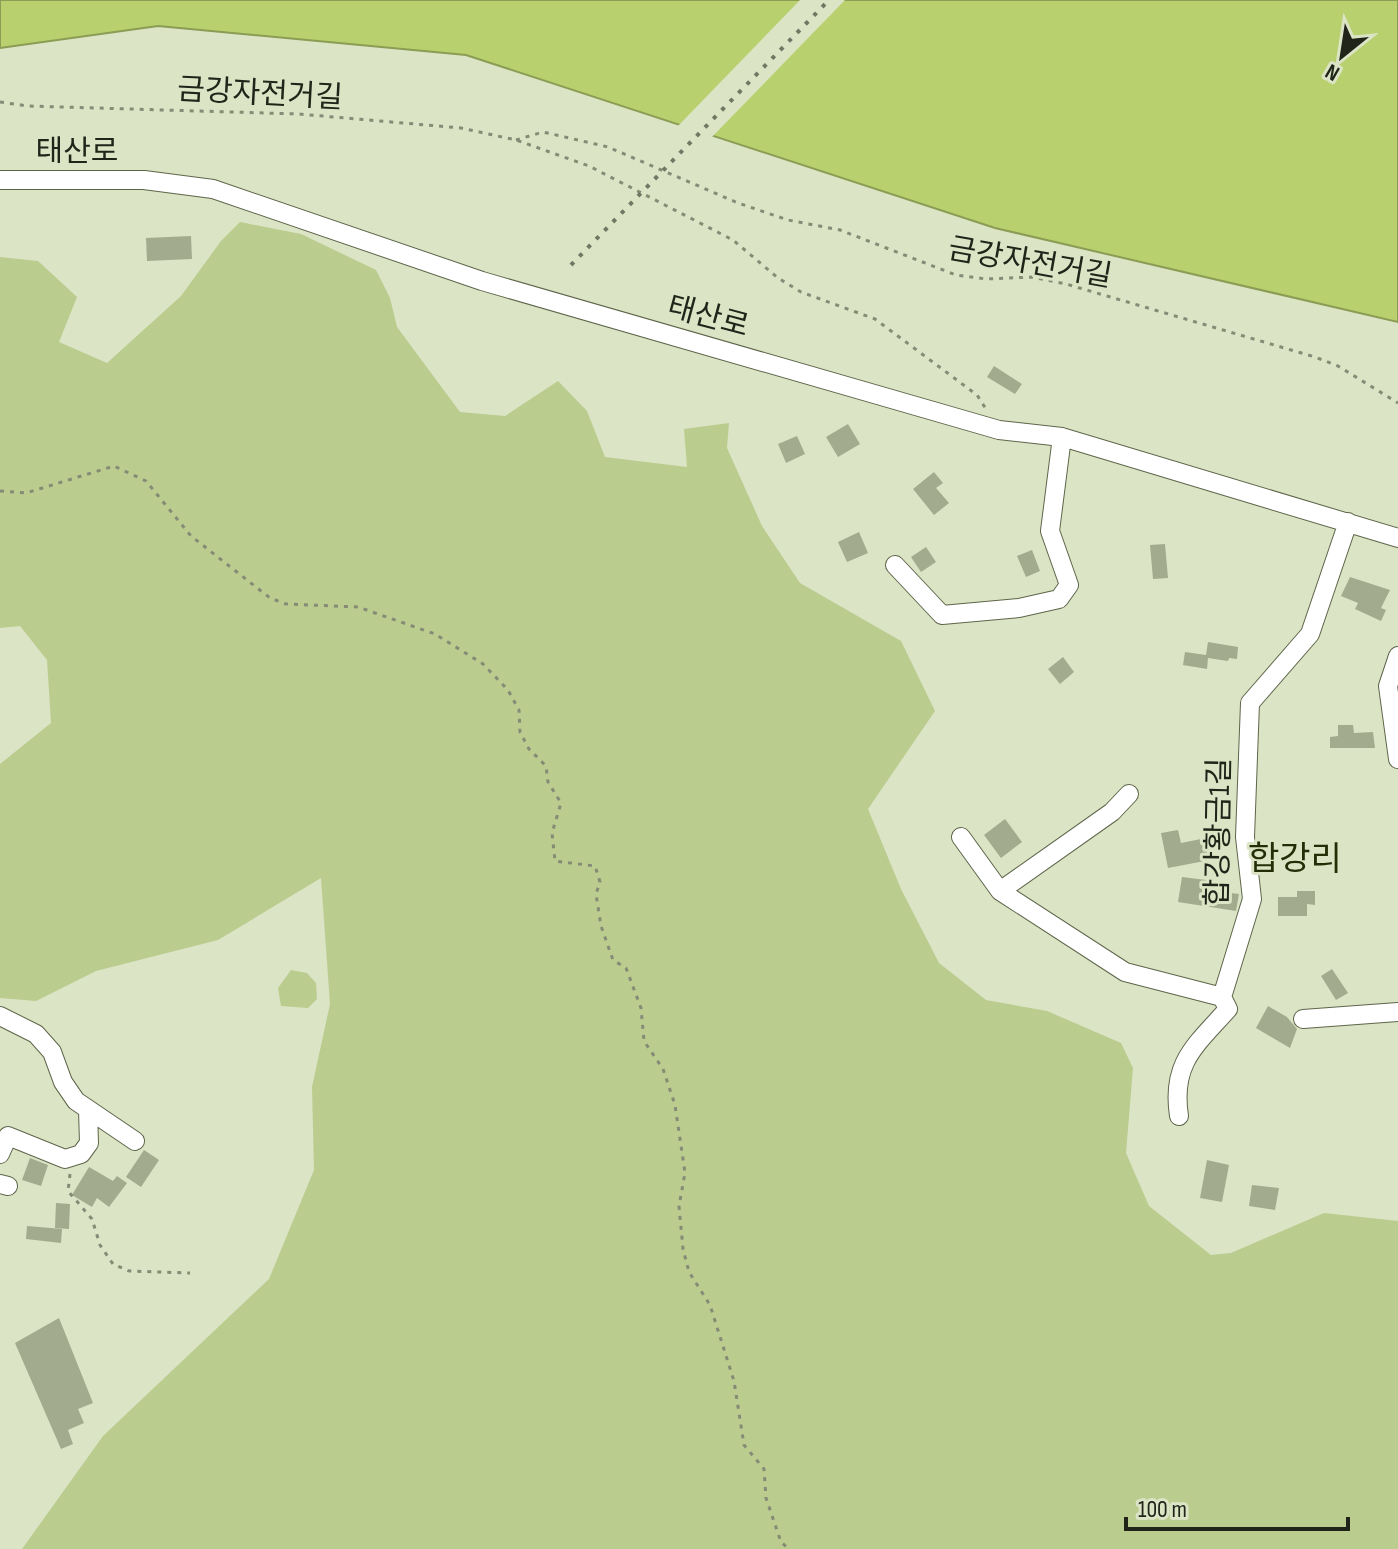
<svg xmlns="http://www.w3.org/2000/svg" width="1398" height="1549" font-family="'Sofia Sans Condensed','Noto Sans KR',sans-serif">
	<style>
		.green { fill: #bbcc8f }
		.water { fill: #b8d06d; stroke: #8b9c54; stroke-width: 2 }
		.pier { fill: #dbe4c5 }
		.building { fill: #a2ab8d }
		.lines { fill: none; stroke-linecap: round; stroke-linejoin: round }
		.minor-casing { stroke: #5e654a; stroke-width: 20 }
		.path { stroke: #858b75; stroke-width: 3; stroke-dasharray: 4 6; stroke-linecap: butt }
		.minor { stroke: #fff; stroke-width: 18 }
		.rail { stroke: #717763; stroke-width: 4; stroke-dasharray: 4 8; stroke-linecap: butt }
		.labels { text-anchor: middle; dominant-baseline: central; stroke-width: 6; stroke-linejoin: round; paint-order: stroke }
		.street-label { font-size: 30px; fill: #212419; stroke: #dbe4c5 }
		.quarter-label { font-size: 34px; fill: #252d06; stroke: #dbe4c5 }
	</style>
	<rect width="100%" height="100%" fill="#dbe4c5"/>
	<path class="green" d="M240,222L301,234L376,270L390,298L397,327L460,412L505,416L558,381L587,411L605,457L687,467L684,429L729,423L727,448L762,526L800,583L901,641L935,711L868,809L901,889L939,963L986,1000L1047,1011L1121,1043L1133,1068L1126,1153L1149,1206L1211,1255L1231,1253L1324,1213L1398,1221V1549H22L103,1436L269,1279L314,1170L312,1087L330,1004L321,878L218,940L96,971L36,1001L0,998V764L51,723L47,660L20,626L0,628V257L38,261L77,297L59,342L107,363L181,296L221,241Z
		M291,970L307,973L316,983L317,999L308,1008L281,1006L278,988Z"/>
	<path class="water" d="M0,0H1398V322L995,228L466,55L158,26L0,48Z"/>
	<path class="pier" d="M800,0H845L710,139L676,128Z"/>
	<path class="building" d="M191,236L192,259L147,261L146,238Z
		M994,366L1022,384L1015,394L987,377Z
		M848,424L860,444L838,457L826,437Z
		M797,436L805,454L786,463L778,444Z
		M934,472L943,483L936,488L949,503L934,515L913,489Z
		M859,532L868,553L847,562L838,542Z
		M1165,544L1168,578L1153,579L1150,545Z
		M926,547L936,562L921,572L911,557Z
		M1032,550L1040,571L1026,577L1017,556Z
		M1350,577L1390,590L1381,608L1386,610L1381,621L1355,609L1358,603L1341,596Z
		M1208,642L1238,647L1237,659L1229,658L1228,661L1208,658L1207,669L1183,665L1185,652L1206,655Z
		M1063,657L1074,672L1060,684L1048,669Z
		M1338,725H1353L1354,733L1373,732L1375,748H1330V737L1338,736Z
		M1005,819L1022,842L1001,858L984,835Z
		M1178,830L1181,843L1206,838L1210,860L1168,868L1161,833Z
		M1182,877L1206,880L1205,886L1214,887V891L1239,894L1236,911L1178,902Z
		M1297,891H1315V905L1307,904V916H1278V897H1297Z
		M1332,969L1348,993L1336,1000L1321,976Z
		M1268,1006L1287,1017L1297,1029L1290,1048L1256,1028Z
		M144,1150L159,1160L141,1187L126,1177Z
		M30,1158L48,1165L41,1186L22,1180Z
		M1207,1160L1229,1165L1222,1202L1200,1198Z
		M89,1167L113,1181L117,1176L127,1183L109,1207L97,1198L92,1207L72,1195Z
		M1252,1185L1279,1188L1275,1210L1249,1206Z
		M56,1203L70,1204L69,1229L55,1228Z
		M27,1226L62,1229L61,1243L26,1239Z
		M59,1318L93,1403L78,1409L84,1423L68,1430L73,1444L61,1449L15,1343Z"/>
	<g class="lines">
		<defs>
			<path id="minor" d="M0,180H144L213,189L482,281L999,430L1062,437L1398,538
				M895,565L942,615L1019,608L1059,599L1069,585L1050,531L1062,437
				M1398,656L1388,686L1398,759
				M1129,794L1112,812L1000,891L1125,972L1222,997L1252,899L1245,837L1250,703L1310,634L1348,522
				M961,837L1000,891
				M0,1016L36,1034L52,1052L63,1082L76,1101L135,1141
				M1303,1019L1398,1012
				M1179,1116C1171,1063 1195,1046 1228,1009L1222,997
				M0,1154L8,1136L65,1159L81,1154L89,1143L88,1110
				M0,1184L8,1186"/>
		</defs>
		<use href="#minor" class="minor-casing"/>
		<path class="path" d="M0,102L28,106L299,114L461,128L516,140L589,166L733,240L778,278L801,292L875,319L977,395L986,409
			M516,140L543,132L608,147L738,203L788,220L840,230L956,275L986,279L1032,277L1066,284L1315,357L1338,366L1398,403
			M0,491L26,493L114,466L146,481L191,536L270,598L286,604L358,607L435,634L483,664L508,690L519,710L520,732L529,749L546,766L548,782L561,803L552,833L555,861L595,866L600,882L596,894L601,926L613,960L626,968L641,1008L644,1041L663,1069L675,1105L685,1173L679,1206L683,1249L689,1272L710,1305L734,1381L744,1445L764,1469L766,1498L781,1542L789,1549
			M70,1174L68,1191L92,1219L100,1245L113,1264L129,1271L190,1273"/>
		<use href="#minor" class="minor"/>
		<path class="rail" d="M571,265L829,0"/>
	</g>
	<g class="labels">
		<g class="street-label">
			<text transform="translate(260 94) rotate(3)">금강자전거길</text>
			<text x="77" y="152">태산로</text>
			<text transform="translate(1030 263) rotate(10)">금강자전거길</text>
			<text transform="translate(708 317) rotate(15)">태산로</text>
			<text transform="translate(1219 832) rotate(-89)">합강황금1길</text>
		</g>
		<g class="quarter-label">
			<text x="1295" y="859">합강리</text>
		</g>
	</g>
	<g transform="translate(1342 56) rotate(210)" stroke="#dbe4c5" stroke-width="6" paint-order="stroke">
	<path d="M0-6L14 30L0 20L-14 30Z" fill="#212419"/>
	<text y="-12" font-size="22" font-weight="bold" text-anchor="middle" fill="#212419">N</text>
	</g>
	<path d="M1126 1517v12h222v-12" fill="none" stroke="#212419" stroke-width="4"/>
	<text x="1138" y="1517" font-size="24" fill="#212419" stroke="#dbe4c5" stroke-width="6" paint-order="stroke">100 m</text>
</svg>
